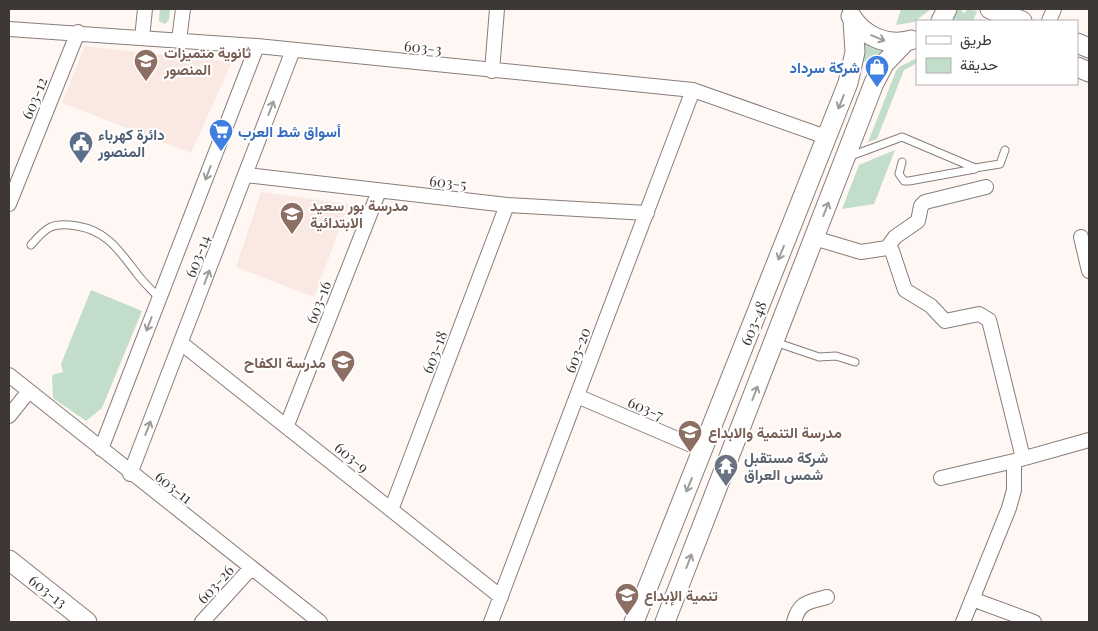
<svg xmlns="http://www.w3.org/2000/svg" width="1098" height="631" font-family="'Playfair Display',Vazirmatn,serif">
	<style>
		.built { fill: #f9e9e2 }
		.green { fill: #c2ddca }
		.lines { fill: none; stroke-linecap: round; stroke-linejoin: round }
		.lane-casing { stroke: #887e79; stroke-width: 9 }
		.street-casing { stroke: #887e79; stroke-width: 16 }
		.secondary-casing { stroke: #887e79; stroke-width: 21 }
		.lane { stroke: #fff; stroke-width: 7 }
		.street { stroke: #fff; stroke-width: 14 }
		.secondary { stroke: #fff; stroke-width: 19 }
		.oneway { stroke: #9e9c9a }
		.labels { text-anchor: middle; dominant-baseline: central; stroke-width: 4; stroke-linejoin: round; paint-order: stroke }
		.street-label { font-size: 15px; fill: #3d3836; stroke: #fff }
		.education-label { font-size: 15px; font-weight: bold; fill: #785e54; stroke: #fff; text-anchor: start }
		.shop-label { font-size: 15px; font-weight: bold; fill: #366cbe; stroke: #fff; text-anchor: end }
		.service-label { font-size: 15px; font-weight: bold; fill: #4e5e75; stroke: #fff; text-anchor: start }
		.worship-label { font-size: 15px; font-weight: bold; fill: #5b616d; stroke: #fff; text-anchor: start }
	</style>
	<rect width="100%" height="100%" fill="#fff7f4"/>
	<path class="built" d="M85,46L232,62L191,153L62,103Z
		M261,192L349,204L314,297L236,267Z"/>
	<path class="green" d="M160,9H170L169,20L165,24L159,21Z
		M901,9H931L914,22L896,25Z
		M956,9H961L963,13L966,12L965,9L977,11L973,21L951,19Z
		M863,39L890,48L875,65L862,61Z
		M917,58V63L904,70L877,139L868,142L896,71L899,67Z
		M895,150L874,204L842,209L859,165Z
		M91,290L142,311L102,408L86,421L53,398L52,375L63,372L61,364Z"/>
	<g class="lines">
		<defs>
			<path id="lane" d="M848,157L902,137L975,168L1000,164L1005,150
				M902,162L899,174L904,181H909L975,169
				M31,245C47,226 53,222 77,226C108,231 120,252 138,275C144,283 152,290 159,298
				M775,342L819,357L836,356L855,362"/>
			<path id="street" d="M1049,21L1054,9
				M9,29L257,46L693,90L826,137
				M142,38L145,9
				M179,40L183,9
				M492,71L497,9
				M246,175L507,205L647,213
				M9,204L78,32
				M1081,237L1089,271
				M814,238L861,252L887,248L895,237L918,221L921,206L925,202L986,187
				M887,248L892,251L905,290L931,306L945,321L979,314L989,320L1023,458
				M181,343L501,597
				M9,375L320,622
				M577,396L703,450
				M9,416L29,391
				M287,425L379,191
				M101,449L257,46
				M130,474L293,50
				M941,478L1014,461L1089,440
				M391,510L507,205
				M972,599L1034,622
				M202,622L251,568
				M491,622L693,90
				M794,622C799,602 808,602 827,597
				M963,622L1009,508L1014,490V461"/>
			<path id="secondary" d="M990,9L1022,21
				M851,16C863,36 887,47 911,40
				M941,21L947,9
				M1077,43L1089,48
				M1077,67L1089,72
				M9,560L87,622
				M634,622L848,83L855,52L853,20
				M665,622L874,83L884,64L905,42"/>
		</defs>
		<use href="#lane" class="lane-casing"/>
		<use href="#street" class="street-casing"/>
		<use href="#secondary" class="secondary-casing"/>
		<use href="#lane" class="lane"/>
		<use href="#street" class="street"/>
		<use href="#secondary" class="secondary"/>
	</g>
	<defs><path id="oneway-shaft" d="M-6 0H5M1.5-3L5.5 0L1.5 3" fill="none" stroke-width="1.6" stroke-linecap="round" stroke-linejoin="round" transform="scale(1.25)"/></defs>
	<g class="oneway">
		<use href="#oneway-shaft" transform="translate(878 38) rotate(22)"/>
		<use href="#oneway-shaft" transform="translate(841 102) rotate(112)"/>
		<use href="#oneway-shaft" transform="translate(271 108) rotate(-69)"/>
		<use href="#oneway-shaft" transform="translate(208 173) rotate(111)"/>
		<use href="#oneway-shaft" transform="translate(826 209) rotate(-69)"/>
		<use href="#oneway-shaft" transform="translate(781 253) rotate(112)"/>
		<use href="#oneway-shaft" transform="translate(207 277) rotate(-69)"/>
		<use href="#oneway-shaft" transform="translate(149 324) rotate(111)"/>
		<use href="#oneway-shaft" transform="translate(755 393) rotate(-69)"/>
		<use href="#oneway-shaft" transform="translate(148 428) rotate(-69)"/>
		<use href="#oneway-shaft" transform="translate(689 485) rotate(112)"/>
		<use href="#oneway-shaft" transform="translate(689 561) rotate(-69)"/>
	</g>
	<defs>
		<symbol id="school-pin" viewBox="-11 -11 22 30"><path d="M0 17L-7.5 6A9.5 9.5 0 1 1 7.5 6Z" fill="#8d6e63" stroke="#fff"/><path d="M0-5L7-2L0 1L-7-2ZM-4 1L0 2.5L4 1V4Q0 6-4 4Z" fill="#fff"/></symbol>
		<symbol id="shop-pin" viewBox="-11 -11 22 30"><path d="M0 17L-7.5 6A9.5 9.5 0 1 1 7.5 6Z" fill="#3f7fe0" stroke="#fff"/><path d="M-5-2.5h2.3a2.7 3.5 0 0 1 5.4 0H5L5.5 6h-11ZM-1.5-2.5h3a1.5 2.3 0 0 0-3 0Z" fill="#fff"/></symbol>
		<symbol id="supermarket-pin" viewBox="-11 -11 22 30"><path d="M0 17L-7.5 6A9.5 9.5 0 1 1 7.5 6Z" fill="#3f7fe0" stroke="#fff"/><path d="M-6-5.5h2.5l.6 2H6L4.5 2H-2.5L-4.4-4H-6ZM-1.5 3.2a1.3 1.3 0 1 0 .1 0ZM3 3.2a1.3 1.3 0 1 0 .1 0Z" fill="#fff"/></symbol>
		<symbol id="civic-pin" viewBox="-11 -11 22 30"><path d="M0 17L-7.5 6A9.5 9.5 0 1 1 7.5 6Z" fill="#5c6f8a" stroke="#fff"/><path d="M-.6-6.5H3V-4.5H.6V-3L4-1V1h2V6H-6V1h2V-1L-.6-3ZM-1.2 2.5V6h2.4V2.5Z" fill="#fff"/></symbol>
		<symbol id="temple-pin" viewBox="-11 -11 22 30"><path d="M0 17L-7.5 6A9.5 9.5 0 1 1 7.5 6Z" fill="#6b7280" stroke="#fff"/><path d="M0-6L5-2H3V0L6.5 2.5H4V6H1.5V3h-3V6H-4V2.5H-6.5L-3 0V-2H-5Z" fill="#fff"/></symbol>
	</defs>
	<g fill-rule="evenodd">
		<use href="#school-pin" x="132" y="47" width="28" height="38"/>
		<use href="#shop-pin" x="863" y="53" width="28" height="38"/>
		<use href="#supermarket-pin" x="207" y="117" width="28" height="38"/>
		<use href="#civic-pin" x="67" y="129" width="28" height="38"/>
		<use href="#school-pin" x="278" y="200" width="28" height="38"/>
		<use href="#school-pin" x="329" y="348" width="28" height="38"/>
		<use href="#school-pin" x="676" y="418" width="28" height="38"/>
		<use href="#temple-pin" x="712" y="452" width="28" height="38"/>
		<use href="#school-pin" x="613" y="581" width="28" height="38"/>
	</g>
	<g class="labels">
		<g class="street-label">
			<text transform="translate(423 47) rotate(6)">603-3</text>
			<text transform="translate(34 98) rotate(-68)">603-12</text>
			<text transform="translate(448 182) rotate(6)">603-5</text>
			<text transform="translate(197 256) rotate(-69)">603-14</text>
			<text transform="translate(318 302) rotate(-69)">603-16</text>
			<text transform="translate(753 323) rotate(-68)">603-48</text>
			<text transform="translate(577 350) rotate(-69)">603-20</text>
			<text transform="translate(434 352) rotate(-69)">603-18</text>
			<text transform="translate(646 408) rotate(23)">603-7</text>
			<text transform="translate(352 457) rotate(39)">603-9</text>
			<text transform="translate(174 487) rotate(38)">603-11</text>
			<text transform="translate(215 584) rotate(-48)">603-26</text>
			<text transform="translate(48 591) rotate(38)">603-13</text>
		</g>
		<g class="education-label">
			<text x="164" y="52">ثانوية متميزات<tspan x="164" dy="17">المنصور</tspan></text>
			<text x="310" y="205">مدرسة بور سعيد<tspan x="310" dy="17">الابتدائية</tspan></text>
			<text x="326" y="362" text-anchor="end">مدرسة الكفاح</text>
			<text x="708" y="432">مدرسة التنمية والابداع</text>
			<text x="644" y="595">تنمية الإبداع</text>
		</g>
		<g class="shop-label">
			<text x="860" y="67">شركة سرداد</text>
			<text x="238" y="131" text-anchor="start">أسواق شط العرب</text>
		</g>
		<g class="service-label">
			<text x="98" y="134">دائرة كهرباء<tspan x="98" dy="17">المنصور</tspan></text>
		</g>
		<g class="worship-label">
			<text x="744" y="457">شركة مستقبل<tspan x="744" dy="17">شمس العراق</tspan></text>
		</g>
	</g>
	<rect width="1098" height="631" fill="none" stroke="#3d3836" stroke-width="20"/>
	<rect x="916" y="20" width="162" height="65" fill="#ffffff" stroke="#b1afaf"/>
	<rect x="926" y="36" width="25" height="8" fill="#ffffff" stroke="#b1afaf"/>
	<text x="960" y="45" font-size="15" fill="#3d3836">طريق</text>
	<rect x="926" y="58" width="25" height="15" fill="#c2ddca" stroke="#b1afaf"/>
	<text x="960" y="70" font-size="15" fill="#3d3836">حديقة</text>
</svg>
